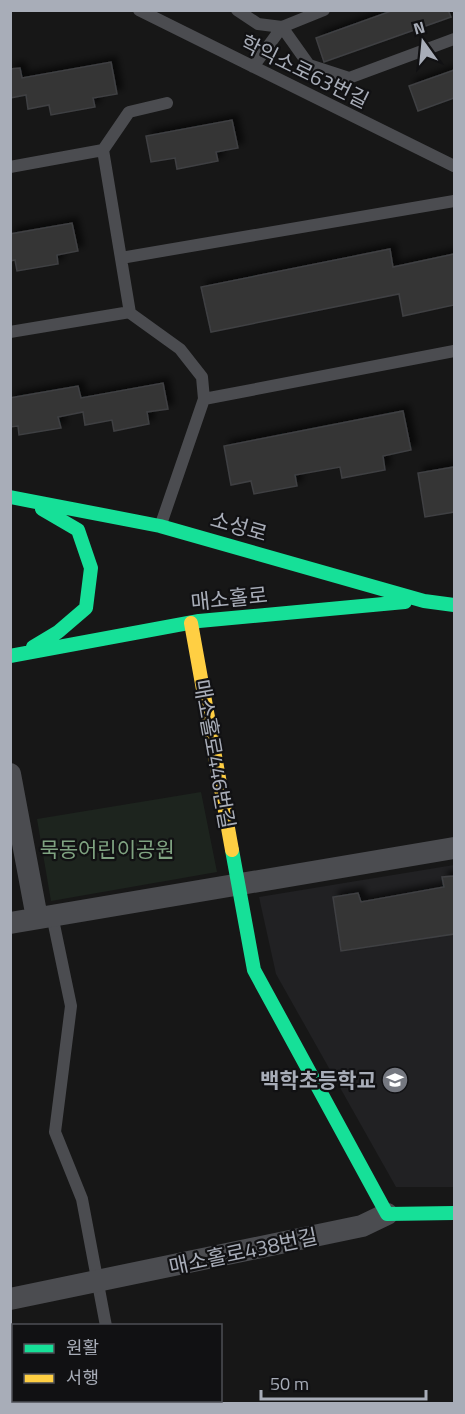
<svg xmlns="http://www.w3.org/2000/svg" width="465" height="1414" font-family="'Titillium Web','Noto Sans KR',sans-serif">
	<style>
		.built { fill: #212123 }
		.green { fill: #1d241e }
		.building { fill: #353536; stroke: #3f4043; stroke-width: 1.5; filter: url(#shadow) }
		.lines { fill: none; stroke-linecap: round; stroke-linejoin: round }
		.lane { stroke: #4b4c50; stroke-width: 12 }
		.street { stroke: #4b4c50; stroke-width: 22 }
		.fast { stroke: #16e098; stroke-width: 14 }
		.slow { stroke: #ffcf43; stroke-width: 14 }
		.labels { text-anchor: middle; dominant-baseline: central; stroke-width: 4.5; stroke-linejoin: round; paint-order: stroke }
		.street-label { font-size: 21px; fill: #a8adb8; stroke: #111113 }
		.park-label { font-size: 21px; fill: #7fa381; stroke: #111113 }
		.poi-label { font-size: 21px; font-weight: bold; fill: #a8adb8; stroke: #111113; text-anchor: end }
	</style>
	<defs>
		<filter id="shadow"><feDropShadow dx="5.5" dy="-5.5" stdDeviation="3" flood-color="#0009"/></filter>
	</defs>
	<rect width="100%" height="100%" fill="#171717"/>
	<path class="built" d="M454,865V1187H396L276,974L259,897Z"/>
	<path class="green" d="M201,792L217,872L51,901L37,819Z"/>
	<path class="building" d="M394,10H448L451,17L324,62L316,38Z
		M111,62L117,94L93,98L95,107L51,115L49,105L28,109L26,95L10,98V69L20,68L22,78Z
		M454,70V98L418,111L409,86Z
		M232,120L238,148L216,152L218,161L177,169L175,158L151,162L146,136Z
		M72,223L78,251L57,255L58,264L17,271L15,260L10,261V234Z
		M390,249L393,267L454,254V305L403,316L399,294L211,332L201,287Z
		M163,383L168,409L147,412L149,424L114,431L112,420L85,425L83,412L58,417L61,428L19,435L18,426L10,427V398L78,386L81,398Z
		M403,411L411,450L383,456L385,470L342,478L340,467L295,475L297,486L254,494L251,481L231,485L224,446Z
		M454,467V512L425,517L418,473Z
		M454,876V934L341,951L333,897L358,893L361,902L444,887L442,877Z"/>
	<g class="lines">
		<path class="lane" d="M139,10L454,166
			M237,10L258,24L282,27L309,65L349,78L454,39
			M253,67L282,27L324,10
			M167,103L129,112L103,150L130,313L180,349L202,377L204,399L454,351
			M10,167L103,150
			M121,258L454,201
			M10,332L130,312
			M161,524L204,399
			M52,915L71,1006L55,1132L82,1199L106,1326
			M120,1400L121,1404"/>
		<path class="street" d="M10,774L37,918
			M10,923L454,848
			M10,1299L362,1226L387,1214"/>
		<path class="fast" d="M10,497L160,526L424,601L454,605
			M33,647L58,632L86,608L91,568L78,530L42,509
			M10,656L199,621L405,602
			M232,850L254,970L387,1214L454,1213"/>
		<path class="slow" d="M191,623L232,850"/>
	</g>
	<defs>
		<symbol id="school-disc" viewBox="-11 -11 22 22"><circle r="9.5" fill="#757880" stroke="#111113"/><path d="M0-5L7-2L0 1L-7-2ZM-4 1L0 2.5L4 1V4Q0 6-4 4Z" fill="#fff"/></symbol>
	</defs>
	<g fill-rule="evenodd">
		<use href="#school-disc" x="380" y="1065" width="30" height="30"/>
	</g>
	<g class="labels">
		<g class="street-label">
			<text transform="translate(305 71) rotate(26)">학익소로63번길</text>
			<text transform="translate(239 526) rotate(16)">소성로</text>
			<text transform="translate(229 598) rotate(-6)">매소홀로</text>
			<text transform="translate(215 754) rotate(80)">매소홀로446번길</text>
			<text transform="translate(243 1251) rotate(-12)">매소홀로438번길</text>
		</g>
		<g class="park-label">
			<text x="107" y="849">묵동어린이공원</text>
		</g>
		<g class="poi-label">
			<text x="376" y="1080">백학초등학교</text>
		</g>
	</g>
	<rect width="465" height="1414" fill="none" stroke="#a8adb8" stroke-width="24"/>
	<rect x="12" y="1324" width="210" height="78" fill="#111113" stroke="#4d4f55" stroke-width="1.5"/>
	<rect x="24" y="1344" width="30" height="9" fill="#16e098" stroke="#4d4f55" stroke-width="1.5"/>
	<text x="66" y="1354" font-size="18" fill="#a8adb8">원활</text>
	<rect x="24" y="1374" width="30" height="9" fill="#ffcf43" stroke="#4d4f55" stroke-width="1.5"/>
	<text x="66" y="1384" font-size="18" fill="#a8adb8">서행</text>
	<g transform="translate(423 42) rotate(345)" stroke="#111113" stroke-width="4.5" paint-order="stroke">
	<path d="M0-4.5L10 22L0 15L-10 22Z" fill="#a8adb8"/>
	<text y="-9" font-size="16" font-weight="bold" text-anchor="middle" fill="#a8adb8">N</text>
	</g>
	<path d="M261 1390v9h165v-9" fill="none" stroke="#a8adb8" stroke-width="3"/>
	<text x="270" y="1390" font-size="18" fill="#a8adb8" stroke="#111113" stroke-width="4.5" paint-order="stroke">50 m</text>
</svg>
